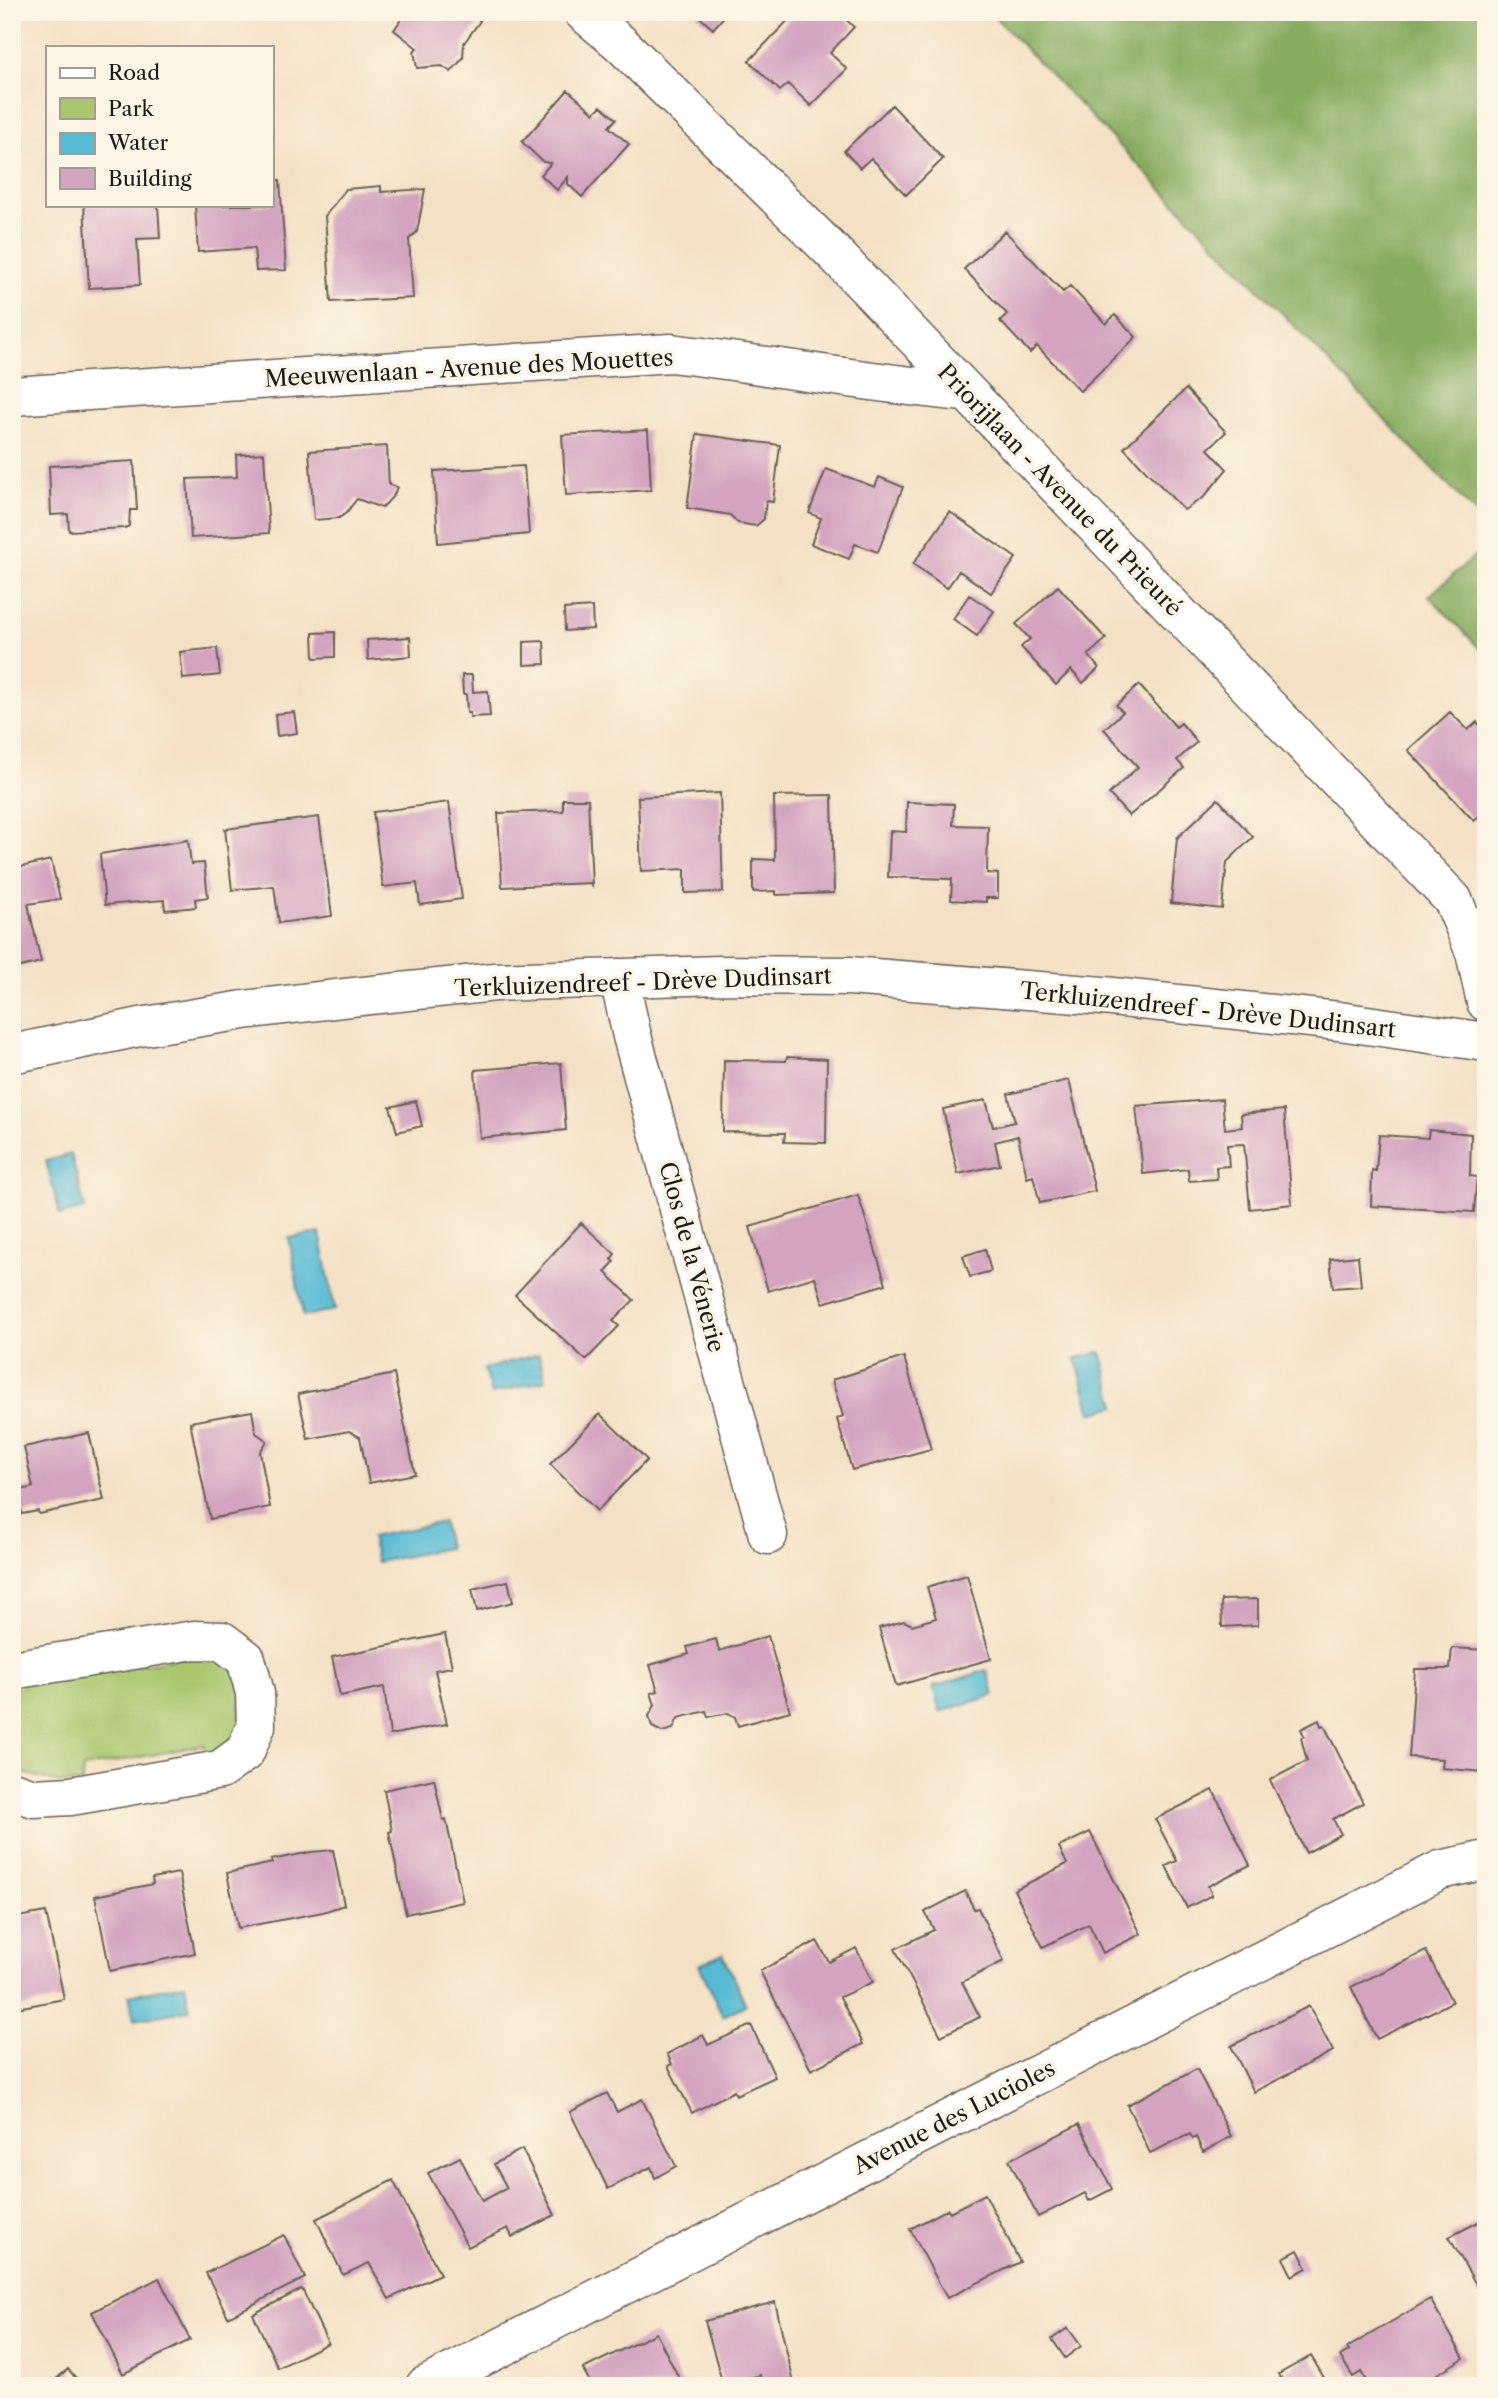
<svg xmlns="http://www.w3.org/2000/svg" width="1498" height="2398" font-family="'Libre Caslon Text',serif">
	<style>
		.green { fill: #aac76e; stroke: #637245; stroke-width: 2 }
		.forest { fill: #87ac61; stroke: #52643e; stroke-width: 2 }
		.water { fill: #55bad3; stroke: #386b78; stroke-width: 2 }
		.building { fill: #d3a3c0 }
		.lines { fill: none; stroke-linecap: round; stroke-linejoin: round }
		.minor-casing { stroke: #686157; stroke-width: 41 }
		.minor { stroke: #fff; stroke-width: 38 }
		.labels { text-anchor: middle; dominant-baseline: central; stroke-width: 7; stroke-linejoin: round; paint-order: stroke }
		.street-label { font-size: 23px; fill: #1c1c1c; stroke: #fcf5e5 }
	</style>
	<rect width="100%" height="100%" fill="#fcf5e5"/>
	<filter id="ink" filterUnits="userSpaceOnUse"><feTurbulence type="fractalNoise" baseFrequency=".0143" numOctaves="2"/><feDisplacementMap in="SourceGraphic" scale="14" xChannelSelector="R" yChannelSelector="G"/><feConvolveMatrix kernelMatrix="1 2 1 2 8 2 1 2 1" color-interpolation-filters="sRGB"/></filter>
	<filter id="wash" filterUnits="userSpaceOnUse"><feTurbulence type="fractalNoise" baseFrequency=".00686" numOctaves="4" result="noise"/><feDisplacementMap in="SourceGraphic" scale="28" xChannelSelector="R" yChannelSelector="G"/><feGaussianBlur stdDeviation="1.57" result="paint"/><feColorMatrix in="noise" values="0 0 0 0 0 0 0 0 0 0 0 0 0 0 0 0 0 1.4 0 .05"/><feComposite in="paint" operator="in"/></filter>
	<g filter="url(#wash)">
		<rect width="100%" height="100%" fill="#f4e1c5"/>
		<path class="green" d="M210,1654L233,1669L242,1693L237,1742L210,1759L204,1745L83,1768L82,1783H59L12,1770V1684Z"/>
		<path class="forest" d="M990,12H1486V524Z
			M1486,546V655L1429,596Z"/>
		<path class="water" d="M71,1154L85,1209L60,1215L46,1161Z
			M320,1233L335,1310L303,1316L289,1238Z
			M1101,1352L1116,1406L1091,1413L1076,1358Z
			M539,1354L546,1380L491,1394L484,1369Z
			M443,1522L448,1548L377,1562L371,1537Z
			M987,1670L994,1695L940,1712L933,1687Z
			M723,1954L746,2005L723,2016L699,1965Z
			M185,1984L190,2010L134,2020L129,1995Z"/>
		<g id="blocks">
			<path class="building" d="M406,12H468L480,21L464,43L463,58L451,72L442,66L417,68L414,51L417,48L394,30Z
				M694,12H728L713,29Z
				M796,12H838L854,27L830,53L847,69L811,106L788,84L780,91L749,61Z
				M568,90L594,113L601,106L616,119L609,127L629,144L582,197L568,184V177L557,190L541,175L551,163L543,162L522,142Z
				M892,105L943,159L906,195L871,158L860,168L844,151Z
				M271,180H280L286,270L256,271L254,248L198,252L195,205H271Z
				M381,186V192L425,189L417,232L409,239L413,298L331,302L325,216L346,189Z
				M84,205H158L160,238L137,239L140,285L89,288Z
				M12,225H15L19,293H12Z
				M1005,231L1063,292L1070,286L1106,324L1115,315L1136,337L1080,391L1037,346L1030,353L1000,321L1007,314L964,269Z
				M1186,389L1226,432L1208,449L1227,469L1204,497L1184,510L1124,448Z
				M648,430L651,490L566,495L562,435Z
				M697,434L780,445L773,502L766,501L764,519L756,526L738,523L730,515L687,508Z
				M387,446L389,485L397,487L394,495L382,508L357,499L346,513L339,518L314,520L309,451Z
				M264,453L269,533L191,538L187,479L237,477L236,455Z
				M134,461L137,510H130L129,526L125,528L69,531L68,514L51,515L49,466Z
				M524,466L529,534L438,543L434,471Z
				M826,469L875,487L879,477L903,487L878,552L855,544L849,559L811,544L821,518L809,513Z
				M950,512L1016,558L991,593L959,571L947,588L913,564Z
				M1058,586L1106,639L1088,655L1099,668L1083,683L1071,670L1056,685L1021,647L1030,639L1016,624Z
				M969,595L994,611L977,636L953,619Z
				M592,607L593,629L565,631L564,609Z
				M335,632V657L314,658L313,633Z
				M410,637L411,656L368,660L367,640Z
				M544,641L545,664L524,665V642Z
				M217,648L220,675L183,679L180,652Z
				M462,675H472L473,692L488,691L490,716L470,717V713H467L466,694H463Z
				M1139,685L1176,727L1181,723L1197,742L1177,760L1184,768L1129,816L1109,794L1138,767L1104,729L1123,712L1116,705Z
				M294,712L297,733L277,736L275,714Z
				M1450,712L1468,730L1477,722L1486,732V810L1474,821L1408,750Z
				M720,793L723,892L685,893V869L641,871L638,797Z
				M832,795L834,893L776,895V891L753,892V859L775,860L774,796Z
				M563,799H588L592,886L590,883L502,887L498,813L563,811Z
				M1218,799L1253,837L1227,862L1222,909L1171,903L1177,838Z
				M449,802L462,899L420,905L417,883L383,887L373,812Z
				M907,802L954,804L953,825L988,826L987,873L998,874V898H986V902L951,900L952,879L888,877L890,831L906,832Z
				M319,817L332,916L279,923L274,886L232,890L225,829Z
				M188,840L191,864L204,863L208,897L195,899L196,907L165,910L164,900L105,905L100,854Z
				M51,860L60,899L28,904L41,962L12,969V869Z
				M787,1057L827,1059L826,1143L784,1142L785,1133L723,1132L724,1060L786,1061Z
				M561,1063L566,1130L480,1138L475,1070Z
				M1069,1080L1095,1191L1040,1203L1033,1176L1027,1178L1018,1136L995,1142L1000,1165L958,1174L943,1109L986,1100L993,1127L1015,1122L1008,1094Z
				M1222,1099L1225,1129L1242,1127L1241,1114L1284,1110L1292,1204L1250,1209L1244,1144L1227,1145L1229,1166L1216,1167L1217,1179L1189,1181L1188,1169L1143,1174L1136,1106Z
				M416,1101L422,1126L397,1132L390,1107Z
				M1429,1130L1471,1134L1470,1176L1477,1177L1474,1212L1371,1206L1372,1170L1376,1171L1379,1135L1428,1138Z
				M858,1195L886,1284L823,1303L815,1277L768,1291L750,1227Z
				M581,1223L615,1254L611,1259L614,1262L605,1272L634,1300L613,1321L619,1326L586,1360L515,1295Z
				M985,1249L991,1271L970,1277L963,1256Z
				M1358,1256L1361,1286L1333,1288L1330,1259Z
				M904,1357L931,1449L852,1470L837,1419L843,1416L832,1380Z
				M394,1374L415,1474L369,1483L360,1437L349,1431L308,1439L298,1394Z
				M252,1411L256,1433L267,1441L260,1452L270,1507L210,1519L190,1422Z
				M600,1414L647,1460L597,1511L550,1464Z
				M89,1433L104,1500L39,1514L38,1511L22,1514L17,1491L33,1487L24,1447Z
				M967,1575L991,1659L896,1686L879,1628L904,1621L912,1625L936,1618L927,1587Z
				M508,1581L513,1602L477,1611L472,1589Z
				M1258,1599V1625L1222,1627L1221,1600Z
				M445,1634L452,1667L435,1670L447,1724L390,1735L384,1687L340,1696L332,1657Z
				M768,1636L790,1711L738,1726L735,1717L728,1713L708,1717L706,1711L678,1718L673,1729L662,1732L652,1727L649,1716L655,1705L651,1693L658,1691L650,1665L689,1654L687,1647L716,1639L719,1651Z
				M1452,1648L1486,1650V1720L1482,1772L1442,1768L1443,1759L1409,1757L1415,1669H1450Z
				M1319,1720L1321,1726L1324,1725L1363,1803L1333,1819L1341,1834L1306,1853L1270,1780L1307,1761L1301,1738L1304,1736L1301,1729Z
				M434,1779L443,1820L446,1819L463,1902L406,1914L389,1832L392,1831L384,1790Z
				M1213,1790L1250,1865L1208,1886L1212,1895L1187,1908L1166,1866L1177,1861L1155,1819Z
				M1090,1832L1141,1934L1103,1953L1089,1924L1043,1947L1014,1890L1067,1864L1059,1847Z
				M333,1850L344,1905L323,1912L238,1928L227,1873L272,1863L271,1860L311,1852Z
				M179,1873L195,1953L110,1971L95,1896L153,1884L152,1878Z
				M965,1891L974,1909L978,1908L1004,1961L962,1982L980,2017L941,2036L895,1949L934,1930L925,1912Z
				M46,1912L64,1999L12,2009V1918Z
				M817,1941L829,1962L856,1948L873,1982L840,1997L863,2044L811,2070L760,1971Z
				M1426,1951L1452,2002L1377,2039L1351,1987Z
				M1309,2006L1333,2051L1254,2092L1231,2046Z
				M751,2025L775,2077L736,2095L734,2091L692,2113L668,2066L672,2064L667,2054L703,2035L708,2045Z
				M1197,2069L1231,2136L1203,2152L1196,2137L1193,2139L1190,2134L1150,2153L1127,2105Z
				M607,2093L617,2112L642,2099L676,2166L655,2178L651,2167L608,2189L570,2112Z
				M1079,2124L1112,2189L1089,2201L1085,2193L1038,2217L1009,2160Z
				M522,2149L555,2215L512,2237L508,2228L468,2247L428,2173L460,2157L482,2201L507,2188L494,2164Z
				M393,2180L440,2274L389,2299L369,2263L343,2275L316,2219Z
				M985,2194L1020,2262L947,2298L910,2229L948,2209L950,2212Z
				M1486,2218V2302L1449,2237Z
				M284,2235L305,2278L228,2317L206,2273Z
				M1298,2250L1307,2268L1292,2276L1283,2258Z
				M159,2278L190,2340L123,2374L92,2312Z
				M302,2289L328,2343L278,2368L253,2314Z
				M1430,2299L1464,2358L1437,2374L1444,2386H1369L1361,2372L1353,2377L1340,2356L1349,2351L1347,2348Z
				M775,2302L794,2383L784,2386H763L760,2375L723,2385L705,2321Z
				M1068,2328L1081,2346L1065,2358L1052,2339Z
				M656,2333L683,2386H592L583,2369Z
				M1311,2356L1329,2386H1267L1281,2378L1279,2374Z
				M68,2369L83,2386H48Z"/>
		</g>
	</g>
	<g filter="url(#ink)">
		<use href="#blocks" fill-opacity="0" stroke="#686157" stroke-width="2"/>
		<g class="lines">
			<defs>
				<path id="minor" d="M583,12L620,43L836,255L1453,900L1475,952L1486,1002
					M12,396L671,353C770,365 867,383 965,392
					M619,978L632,1036L768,1535
					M12,1054L140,1027L244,1010L343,998L495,982L721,975L849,976L1103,996L1339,1021L1486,1042
					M12,1670L194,1640L222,1641L246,1659L255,1693L256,1726L245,1752L220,1770L71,1796L34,1798L12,1791
					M425,2386L1440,1870L1486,1860"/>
			</defs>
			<use href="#minor" class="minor-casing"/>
			<use href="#minor" class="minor"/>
		</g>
	</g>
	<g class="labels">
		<g class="street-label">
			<text transform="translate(469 368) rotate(-3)">Meeuwenlaan - Avenue des Mouettes</text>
			<text transform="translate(1060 490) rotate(46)">Priorijlaan - Avenue du Prieuré</text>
			<text transform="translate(643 982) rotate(-2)">Terkluizendreef - Drève Dudinsart</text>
			<text transform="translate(1208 1010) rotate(6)">Terkluizendreef - Drève Dudinsart</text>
			<text transform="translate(692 1257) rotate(75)">Clos de la Vénerie</text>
			<text transform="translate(954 2117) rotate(-27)">Avenue des Lucioles</text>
		</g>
	</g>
	<rect width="1498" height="2398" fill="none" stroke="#fcf5e5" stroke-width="42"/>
	<rect x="46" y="46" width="228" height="161" fill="#fcf5e5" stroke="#a29e95" stroke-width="2"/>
	<rect x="60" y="68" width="35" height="10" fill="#ffffff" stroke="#a29e95" stroke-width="2"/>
	<text x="108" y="80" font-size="21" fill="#1c1c1c">Road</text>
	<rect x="60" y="98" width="35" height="21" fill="#aac76e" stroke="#a29e95" stroke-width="2"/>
	<text x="108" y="116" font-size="21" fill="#1c1c1c">Park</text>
	<rect x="60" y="133" width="35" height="21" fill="#55bad3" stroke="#a29e95" stroke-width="2"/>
	<text x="108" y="150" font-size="21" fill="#1c1c1c">Water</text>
	<rect x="60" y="168" width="35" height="21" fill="#d3a3c0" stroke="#a29e95" stroke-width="2"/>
	<text x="108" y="186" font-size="21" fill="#1c1c1c">Building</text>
</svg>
